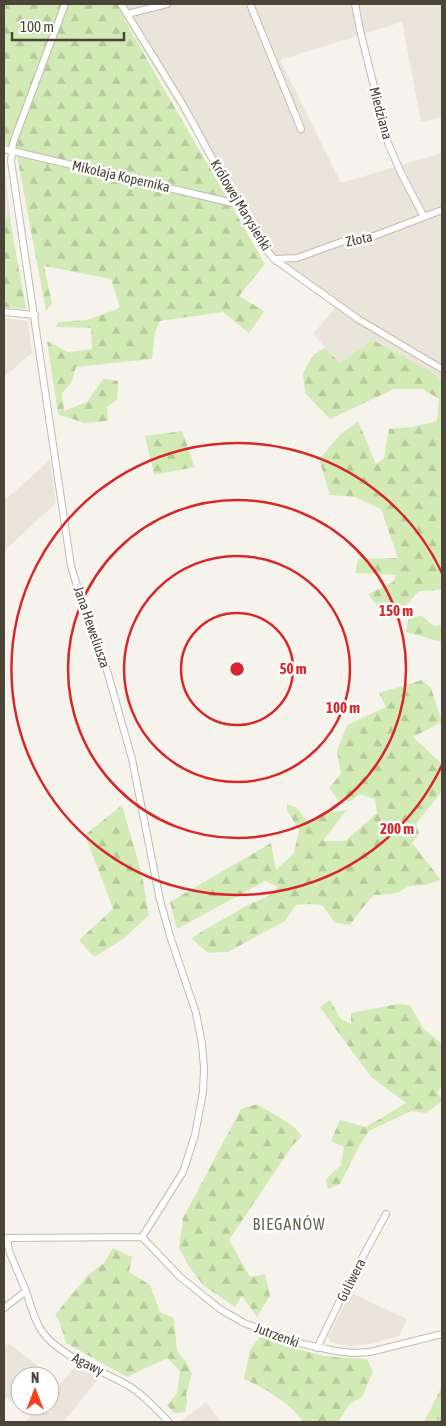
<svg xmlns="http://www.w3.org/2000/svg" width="446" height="1426" font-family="'Asap Condensed',sans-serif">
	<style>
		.residential { fill: #eae5da }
		.grass { fill: url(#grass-tufts) }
		.forest { fill: url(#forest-firs) }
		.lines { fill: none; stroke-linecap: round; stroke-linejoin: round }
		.minor-casing { stroke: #c2bbae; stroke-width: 8 }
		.minor { stroke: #fff; stroke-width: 6 }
		.ring { fill: none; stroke: #d62828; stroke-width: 2.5 }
		.labels { text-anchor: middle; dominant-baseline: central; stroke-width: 5; stroke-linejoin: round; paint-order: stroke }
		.street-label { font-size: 14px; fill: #4b4439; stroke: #fff }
		.quarter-label { font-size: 16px; letter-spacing: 1px; fill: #6e6250; stroke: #fff }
		.centre { fill: #d62828; stroke: #fff; stroke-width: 2.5 }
		.ring-label { font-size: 15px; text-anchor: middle; font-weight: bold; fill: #d62828; stroke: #fff; stroke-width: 5; stroke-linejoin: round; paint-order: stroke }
	</style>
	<defs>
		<pattern id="grass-tufts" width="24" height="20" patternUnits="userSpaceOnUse" patternTransform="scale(1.25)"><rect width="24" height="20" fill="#d2eab5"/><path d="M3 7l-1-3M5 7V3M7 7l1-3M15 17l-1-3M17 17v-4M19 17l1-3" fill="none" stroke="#b6ca9c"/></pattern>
		<pattern id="forest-firs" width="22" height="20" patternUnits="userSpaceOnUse" patternTransform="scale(1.25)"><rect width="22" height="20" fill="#d2eab5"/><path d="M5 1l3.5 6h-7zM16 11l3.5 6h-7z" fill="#b6ca9c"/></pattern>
	</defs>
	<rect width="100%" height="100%" fill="#f6f3ec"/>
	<path class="residential" d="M117,4H441L442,13V117L421,122L402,22L280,60L341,183L442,153V381L435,374L373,340L340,364L313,334L338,305L278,266L126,23Z
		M4,163L11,222L4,221Z
		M4,318L28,321L32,353L4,377Z
		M50,460L56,503L4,551V501Z
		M351,1293L407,1319L399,1336L370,1344L350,1346L330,1342L328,1337Z
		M8,1343L39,1367L31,1376H20V1389L11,1401L4,1395V1348Z
		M78,1363L101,1376L63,1422H24L42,1406H50V1396Z
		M206,1402L221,1422H180Z"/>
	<path class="grass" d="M442,1386V1422H424Z"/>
	<path class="forest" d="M4,4H117L126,23L265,264L239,296L264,311L249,333L223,312L160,321L155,332L152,359L76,367L71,383L62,393L64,411L87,402L103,379L118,381L117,400L107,407L108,421L84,423L58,414L47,341L68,352L92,349L91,328L56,327L58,322L87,320L120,308L111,279L44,266L52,304L46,311L17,156L4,141Z
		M4,218L10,219L26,309L4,307Z
		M373,340L435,374L442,381V590L419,591L404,608L393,614L379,609L368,594L393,582L396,575L355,573L358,559L398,558L381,509L355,497L330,495L319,459L340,435L358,421L376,464L384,458L389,429L412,427L437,421L439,399L422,389H394L330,419L305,393L303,373L314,354L325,348L340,363Z
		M182,431L195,467L154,475L145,436Z
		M422,616L434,626L442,625V642L406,632L409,617Z
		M422,680L431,688L442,722L413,737L442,764V791L416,824L419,833L412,843L441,880L424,885L409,886L399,892L390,894L374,895L364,906L350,925L335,923L322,905L309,904L296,905L285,921L228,952L208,953L191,938L244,907L270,895L278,887L265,881L177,929L170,902L271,843L276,870L294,853L299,830L287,810V804L296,807L308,823L325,813L346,810L323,841H345L377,813L375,799L359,794L351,801H339L329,788L341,774L337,751L347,725L386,707L379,693Z
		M122,805L142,875L149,915L123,939L94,957L79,940L113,909L85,835Z
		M330,1000L341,1019L351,1024V1013L398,1004L410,1005L423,1028L442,1044V1087L437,1092L442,1098V1101L426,1113L411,1111L369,1131L358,1148L340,1184L328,1189L326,1179L341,1165L344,1147L331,1141L340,1120L366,1127L406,1103L371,1077L320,1007Z
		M257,1104L293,1126L302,1136L292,1146L229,1240L250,1277L265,1274L270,1296L257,1317L242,1296L235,1307L203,1285L188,1265L179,1248L183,1218L241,1109Z
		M113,1248L132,1257L129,1272L150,1285L160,1312L174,1318L177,1350L186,1362L192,1374L186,1394L187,1402L185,1412L174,1413L167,1405L177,1393L180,1371L167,1358L127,1377L66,1343L60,1323L55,1315L88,1275L104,1263Z
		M261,1335C278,1342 295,1349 312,1353C330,1358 349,1358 367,1359L373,1372L362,1397L350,1404L338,1422H303C291,1403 264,1388 244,1379L250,1350Z"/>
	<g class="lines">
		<defs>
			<path id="minor" d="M65,4L13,143L11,161L71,566L83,606L104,660L132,759L160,900L170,936L196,1013L202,1044L204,1068L203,1092L195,1135L183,1172L142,1237
				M121,4L183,105L237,204L260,242L274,259L358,319L442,369
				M250,4L301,129
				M355,4L360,30L388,143L401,173L424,217
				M127,14L167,4
				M4,149L237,204
				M274,259L297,258L344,241L374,236L442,210
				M4,312L35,315
				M142,1237L180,1277L220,1309L244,1323L294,1342L336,1351L353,1353L370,1352L442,1334
				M4,1238L142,1237
				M26,1291C30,1304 34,1319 41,1330C59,1357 102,1370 129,1386C144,1395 156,1409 169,1422
				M4,1308L26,1291L9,1251L7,1238
				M317,1348L348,1284L386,1214"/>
		</defs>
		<use href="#minor" class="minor-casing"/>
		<use href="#minor" class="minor"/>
	</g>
	<g class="ring">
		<circle cx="237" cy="669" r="56"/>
		<circle cx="237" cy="669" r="113"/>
		<circle cx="237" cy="669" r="169"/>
		<path d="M442 765A226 226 0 1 1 442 573"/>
	</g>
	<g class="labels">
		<g class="street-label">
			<text transform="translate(381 113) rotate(75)">Miedziana</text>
			<text transform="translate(121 176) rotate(13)">Mikołaja Kopernika</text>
			<text transform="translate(241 205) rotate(59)">Królowej Marysieńki</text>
			<text transform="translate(359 239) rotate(-12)">Złota</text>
			<text transform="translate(92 627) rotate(71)">Jana Heweliusza</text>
			<text transform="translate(351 1280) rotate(-63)">Guliwera</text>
			<text transform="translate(277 1335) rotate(20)">Jutrzenki</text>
			<text transform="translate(88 1364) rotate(27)">Agawy</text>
		</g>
		<g class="quarter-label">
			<text x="289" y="1224">BIEGANÓW</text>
		</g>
	</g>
	<circle cx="237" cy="669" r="8" class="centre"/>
	<g class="ring-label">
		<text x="396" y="616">150 m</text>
		<text x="293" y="674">50 m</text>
		<text x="343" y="713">100 m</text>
		<text x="397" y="834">200 m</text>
	</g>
	<rect width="446" height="1426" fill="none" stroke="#4b4439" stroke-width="10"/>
	<g transform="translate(35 1391)"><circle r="24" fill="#ffffff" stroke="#b7b4b0"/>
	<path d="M0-4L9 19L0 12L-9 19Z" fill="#fc3f1d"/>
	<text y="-8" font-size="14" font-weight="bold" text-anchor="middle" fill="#4b4439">N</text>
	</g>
	<path d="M12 32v8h112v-8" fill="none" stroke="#4b4439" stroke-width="2.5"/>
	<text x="20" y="32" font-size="15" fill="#4b4439" stroke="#ffffff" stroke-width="4" paint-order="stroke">100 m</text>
</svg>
